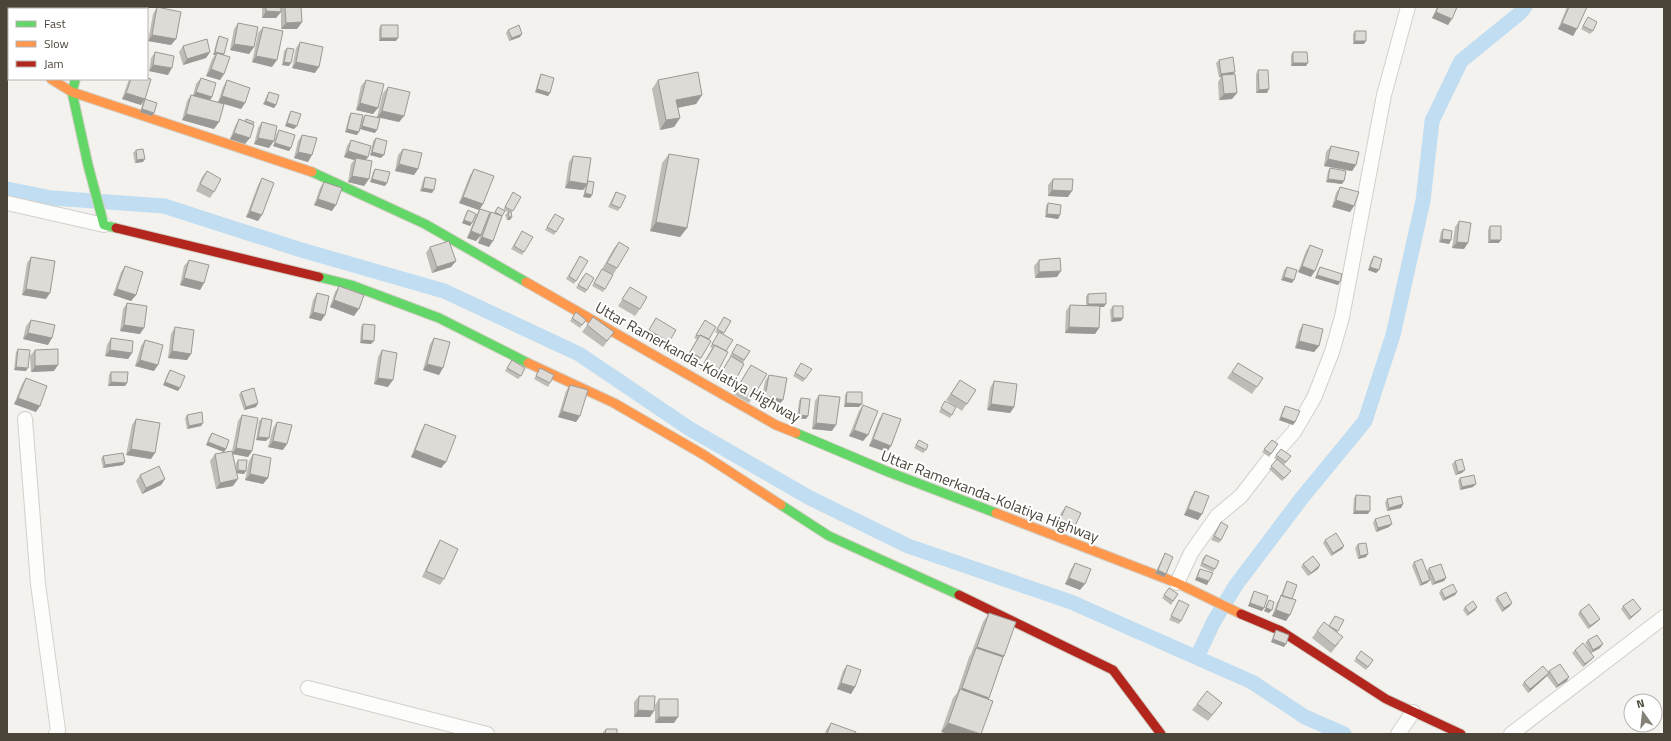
<svg xmlns="http://www.w3.org/2000/svg" width="1671" height="741" font-family="'Titillium Web',sans-serif">
	<style>
		.lines { fill: none; stroke-linecap: round; stroke-linejoin: round }
		.canal { stroke: #c0ddf1; stroke-width: 15 }
		.street-casing { stroke: #d2d0cb; stroke-width: 16 }
		.fast-casing { stroke: #d3cfc5; stroke-width: 11 }
		.slow-casing { stroke: #d3cfc5; stroke-width: 11 }
		.jam-casing { stroke: #d3cfc5; stroke-width: 11 }
		.street { stroke: #fdfdfc; stroke-width: 14 }
		.fast { stroke: #63d668; stroke-width: 9 }
		.slow { stroke: #ff974d; stroke-width: 9 }
		.jam { stroke: #b3261e; stroke-width: 9 }
		.wall { fill: #bfbcb8 }
		.shaded-wall { fill: #9b9996 }
		.building { fill: #dedbd6; stroke: #9b9996 }
		.labels { text-anchor: middle; dominant-baseline: central; stroke-width: 4; stroke-linejoin: round; paint-order: stroke }
		.street-label { font-size: 15px; fill: #4b4439; stroke: #fff }
	</style>
	<rect width="100%" height="100%" fill="#f4f2ee"/>
	<g class="lines">
		<path class="canal" d="M7,189L52,198L164,206L298,249L444,291L579,354L690,429L810,498L908,546L1071,602L1252,682L1305,717L1344,734
			M1197,657L1214,621L1236,585L1301,499L1365,421L1393,335L1423,201L1432,121L1461,61L1520,13L1525,7"/>
		<defs>
			<path id="street" d="M93,9L94,7
				M7,203L104,225
				M25,419L38,584L58,730L56,734
				M1177,583L1191,553L1217,516L1241,496L1268,461L1294,432L1314,398L1332,352L1342,317L1384,95L1408,7
				M308,688L487,734
				M1398,734L1413,712
				M1511,734L1664,617"/>
			<path id="fast" d="M75,81L72,92L88,165L104,225L116,228
				M312,172L425,224L526,282
				M319,277L351,285L439,318L528,363
				M796,433L886,471L996,513
				M781,505L829,536L959,595"/>
			<path id="slow" d="M7,54L9,55
				M51,79L72,92L312,172
				M526,282L776,425L796,433
				M528,363L614,403L704,455L781,505
				M996,513L1177,583L1241,614"/>
			<path id="jam" d="M116,228L319,277
				M959,595L1113,670L1161,734
				M1241,614L1281,631L1386,699L1461,734"/>
		</defs>
		<use href="#street" class="street-casing"/>
		<use href="#fast" class="fast-casing"/>
		<use href="#slow" class="slow-casing"/>
		<use href="#jam" class="jam-casing"/>
		<use href="#street" class="street"/>
		<use href="#fast" class="fast"/>
		<use href="#slow" class="slow"/>
		<use href="#jam" class="jam"/>
	</g>
	<path class="wall" d="M9,7H18V9H9V13H8Z
		M157,7L176,39L171,45L148,41L153,14Z
		M262,7H301L302,22L297,29H281V8V12L276,18H262Z
		M1437,7H1457L1448,25L1432,18Z
		M1567,7H1587L1573,36L1558,29Z
		M1588,17L1593,31L1590,34L1581,29Z
		M238,23L254,47L249,54L230,50L234,29Z
		M381,25L396,41H379V29Z
		M263,27L272,67L252,62L258,33Z
		M508,30L520,37L509,41L506,33Z
		M1355,31L1364,44H1353V34Z
		M219,36L224,54V74L220,80L206,76L212,59L215,55H213L217,40Z
		M300,42L315,73L292,68L296,48Z
		M183,46L210,52L206,58L183,65L179,52Z
		M287,48L289,66L282,65L284,51Z
		M155,52L168,75L149,71L151,58Z
		M1293,52L1306,66H1291V55Z
		M1219,60L1234,74L1237,93L1232,99L1219,100L1218,82L1221,77H1219L1216,63Z
		M1258,70L1267,93H1256V74Z
		M541,74L550,93L548,96L535,92L539,78Z
		M201,78L212,97L210,100L218,102L223,87L227,80L245,103L241,109L224,104L219,122L214,129L182,120L187,101L191,95H193L196,84Z
		M129,79H147L141,105L122,99Z
		M366,80L373,114L356,110L361,86Z
		M658,80L702,95L696,104L678,108L680,118L674,127L660,130L652,89Z
		M388,87L404,116L399,122L377,117L383,93Z
		M269,92L276,105L274,108L263,104L267,95Z
		M145,99L152,116L140,112L143,102Z
		M291,111L294,129L285,126L289,114Z
		M351,113L357,135L345,132L349,116Z
		M365,115L375,133L360,129L363,118Z
		M239,119L245,121L246,119L245,144L230,139L235,126Z
		M262,122L269,148L254,144L258,128Z
		M279,130L291,148L289,151L273,146L277,133Z
		M302,135L308,162L294,158L298,141Z
		M376,138L381,158L370,155L373,141Z
		M351,140L368,157L366,160L369,179L364,186L348,182L351,164L354,160L344,157L347,146Z
		M1331,146L1356,165L1352,171L1324,166L1326,152Z
		M403,149L418,169L414,175L395,171L398,155Z
		M136,150L143,162L135,163L133,153Z
		M669,154L687,228L680,237L650,231L662,163Z
		M573,156L588,181L592,195L590,198L583,197L585,188L583,190L565,188L569,162Z
		M1330,168L1344,181L1342,184L1326,182L1328,171Z
		M375,169L385,186L370,182L373,172Z
		M474,169L483,204L480,209L488,216L491,212L494,213L498,207L502,217L489,247L478,243L480,236L476,241L467,238L476,215L479,210L459,203L470,175Z
		M207,171L214,192L210,198L196,191L202,177Z
		M425,177L432,193L420,191L423,180Z
		M262,178L258,221L246,217L258,185Z
		M1053,179L1068,197L1048,196V185Z
		M324,182L332,211L314,205L320,188Z
		M1340,187L1354,206L1350,212L1332,207L1336,193Z
		M513,192L521,197L511,213L510,220H507L505,215L508,212L503,210Z
		M616,192L620,208L618,211L608,207L614,195Z
		M1048,203L1060,215L1058,219L1045,217L1046,206Z
		M468,210L472,223L470,226L462,223L466,213Z
		M553,217L556,232L554,235L545,230Z
		M1459,221L1464,249L1452,248L1455,227Z
		M1490,226L1499,243H1488V230Z
		M1443,229L1451,240L1449,244L1439,242L1441,232Z
		M522,231L524,252L522,255L511,249Z
		M619,242L617,268L613,275L602,269L614,248Z
		M1310,245L1311,277L1298,272L1306,251Z
		M430,247L456,261L451,267L432,273L426,253Z
		M580,256L576,281L574,284L566,279Z
		M1374,256L1379,270L1376,273L1368,270L1371,260Z
		M31,257L46,299L22,295L27,263Z
		M189,260L204,283L200,290L180,285L184,266Z
		M1039,260L1057,277L1035,278L1034,266Z
		M125,266L136,295L131,301L113,295L121,272Z
		M1287,267L1292,283L1281,280L1284,270Z
		M1320,267L1340,282L1338,285L1315,278L1318,270Z
		M600,272L605,289L603,292L592,286Z
		M583,276L587,290L585,293L576,288Z
		M339,286L354,316L330,307L335,292Z
		M630,287L640,309L635,316L618,306Z
		M317,293L325,315L321,321L309,318L313,300Z
		M1088,294L1104,307H1100L1099,328L1095,334L1065,333L1066,311L1070,305L1086,306V297Z
		M127,303L140,334L120,331L123,309Z
		M1113,306L1123,318L1121,321L1111,322L1110,310Z
		M576,312L586,320L580,328L570,321Z
		M593,317L614,332L603,347L582,332Z
		M724,317L731,321L723,334L726,351L718,371L713,377L700,369L712,348L710,347L718,334L715,332Z
		M656,318L669,342L665,348L645,337Z
		M31,320L48,345L23,339L26,326Z
		M705,320L709,339L701,358L696,364L686,358L697,339L694,338Z
		M363,324L371,344L360,343L361,327Z
		M1303,324L1319,346L1314,352L1295,348L1299,331Z
		M175,327L191,354L187,360L168,358L171,334Z
		M111,338L132,353L128,359L105,356L107,345Z
		M434,338L439,375L423,370L430,344Z
		M145,340L154,371L135,366L141,346Z
		M737,344L750,351L743,363L735,381L730,387L717,379L731,357L730,356Z
		M18,349L26,371L14,370L16,352Z
		M35,350L54,371L31,372L30,356Z
		M382,350L388,387L374,384L378,357Z
		M512,360L521,376L518,379L505,371Z
		M801,363L805,379L803,382L793,376Z
		M1238,363L1263,378L1252,394L1227,378Z
		M751,365L753,397L749,403L733,394Z
		M540,368L550,383L548,387L534,379Z
		M170,370L178,391L163,385L168,373Z
		M111,372L127,383L125,386H108L109,375Z
		M769,375L778,406L761,403L765,381Z
		M26,378L36,412L14,404L22,384Z
		M960,380L976,390L962,411L946,400Z
		M994,381L1014,407L1010,413L987,410L990,388Z
		M570,385L580,416L576,422L558,417L566,391Z
		M241,392L258,403L256,407L244,410L239,395Z
		M847,392L859,407H844L845,395Z
		M819,395L832,431L812,429L815,401Z
		M801,398L806,419L797,418L799,401Z
		M945,401L952,415L950,418L939,412Z
		M863,405L868,435L863,441L849,436L859,411Z
		M1285,406L1295,422L1293,425L1279,420L1283,409Z
		M883,413L891,446L887,452L869,446L879,419Z
		M187,415L203,423L201,426L187,429L185,418Z
		M242,415L252,451L248,457L233,454L236,469V463L238,460L246,471L244,474L237,473L233,486L216,489L210,461L215,454L232,451L238,421Z
		M262,418L266,441L256,440L259,421Z
		M136,419L151,459L126,455L132,425Z
		M277,422L283,450L268,447L273,428Z
		M425,424L446,462L441,468L411,457L421,431Z
		M212,433L226,449L224,452L206,445L209,437Z
		M919,440L926,450L923,453L914,448Z
		M1272,440L1278,444L1269,457L1262,452Z
		M1281,449L1291,456L1284,465L1289,474L1282,481L1269,469L1277,460L1274,458Z
		M253,454L268,478L263,484L245,480L249,461Z
		M103,456L123,465L103,468L101,459Z
		M1455,461L1462,473L1455,475L1452,464Z
		M140,475L165,479L161,485L142,494L136,481Z
		M1460,478L1473,487L1460,490L1458,481Z
		M1195,491L1202,514L1198,520L1184,515L1191,497Z
		M1356,495L1368,514H1353L1354,498Z
		M1387,499L1403,504L1401,508L1387,511L1385,503Z
		M1066,506L1070,534L1055,528L1061,513Z
		M1375,519L1389,527L1376,532L1373,523Z
		M1221,522V540L1219,543L1211,540Z
		M440,540L444,579L440,585L422,577L436,547Z
		M1325,540L1344,546L1342,549L1331,556L1323,543Z
		M1358,544L1366,557L1358,559L1355,548Z
		M1165,553L1166,574L1164,577L1155,573Z
		M1206,555L1215,569L1213,572L1200,566L1203,558Z
		M1414,562L1430,580L1427,583L1420,586L1412,566Z
		M1075,563L1080,590L1065,584L1071,569Z
		M1303,564L1320,565L1318,569L1308,576L1301,567Z
		M1429,568L1446,578L1444,581L1432,585L1427,571Z
		M1200,569L1207,585L1195,580L1198,572Z
		M1287,581L1292,599L1286,621L1272,616L1277,602L1280,598L1285,585Z
		M1169,588L1178,594L1171,605L1162,598Z
		M1441,590L1457,592L1455,595L1443,601L1439,593Z
		M1254,591L1264,608L1262,611L1248,606L1252,595Z
		M1497,597L1510,606L1502,612L1495,600Z
		M1179,600L1181,621L1179,624L1169,620Z
		M1269,600V613L1264,611L1267,603Z
		M1623,606L1641,609L1638,612L1629,620L1621,609Z
		M1465,607H1477L1475,610L1467,616L1463,610Z
		M1580,611L1600,619L1597,622L1588,629L1578,614Z
		M989,613L1004,656L1003,658L989,698L988,699L941,732L953,698L957,693L969,657L971,654L983,622Z
		M1335,616L1338,631L1337,633L1339,643L1331,653L1312,638L1317,631L1329,626Z
		M1276,630L1286,644L1284,647L1271,642L1274,633Z
		M1588,640L1600,648L1591,653L1585,643Z
		M1575,650L1594,657L1591,660L1583,667L1572,653Z
		M1361,651L1373,660L1366,670L1354,661Z
		M847,665L855,687L851,694L837,689L843,671Z
		M1549,671L1567,681L1556,688L1547,676L1528,693L1522,685L1524,682L1548,672Z
		M639,696L650,717H634V702Z
		M659,699L674,723H655V705Z
		M1222,703L1208,721L1192,710L1197,704Z
		M831,723L855,734H825L826,730Z
		M606,729L617,734H603V732Z"/>
	<path class="shaded-wall" d="M266,11L281,12L276,18H262Z
		M1436,12L1452,19L1448,25L1432,18Z
		M302,22L297,29H281L286,23Z
		M1562,23L1577,29L1573,36L1558,29Z
		M522,34L520,37L509,41L512,38Z
		M152,35L176,39L171,45L148,41Z
		M381,38H398L396,41H379Z
		M1355,41H1366L1364,44H1353Z
		M234,44L254,47L249,54L230,50Z
		M210,52L206,58L183,65L187,59Z
		M215,52L224,54L222,57L217,53L215,55H213Z
		M256,56L277,60L272,67L252,62Z
		M284,62L291,63L289,66L282,65Z
		M296,62L319,67L315,73L292,68Z
		M1293,63H1308L1306,66H1291Z
		M153,65L172,68L168,75L149,71Z
		M211,69L224,74L220,80L206,76Z
		M1235,72L1233,75H1222L1221,77H1219L1221,74Z
		M537,89L550,93L548,96L535,92Z
		M1269,89L1267,93H1256L1259,90Z
		M196,92L212,97L208,103L192,98Z
		M126,93L145,99L141,105L122,99Z
		M1237,93L1232,99L1219,100L1224,94Z
		M702,95L696,104L670,109L676,100Z
		M222,96L245,103L241,109L218,102Z
		M266,101L276,105L274,108L263,104Z
		M360,103L378,108L373,114L356,110Z
		M142,109L154,113L152,116L140,112Z
		M382,111L404,116L399,122L377,117Z
		M186,114L219,122L214,129L182,120Z
		M680,118L674,127L660,130L666,120Z
		M287,123L297,126L294,129L285,126Z
		M362,126L377,130L375,133L360,129Z
		M347,129L359,132L357,135L345,132Z
		M234,133L250,138L245,144L230,139Z
		M258,138L274,141L269,148L254,144Z
		M275,143L291,148L289,151L273,146Z
		M348,151L368,157L363,163L356,158L354,160L344,157Z
		M298,152L312,155L308,162L294,158Z
		M372,152L384,155L381,158L370,155Z
		M145,159L143,162L135,163L137,160Z
		M1328,159L1356,165L1352,171L1324,166Z
		M399,164L418,169L414,175L395,171Z
		M352,176L369,179L364,186L348,182Z
		M372,179L387,183L385,186L370,182Z
		M1328,179L1344,181L1342,184L1326,182Z
		M569,181L587,184L583,190L565,188Z
		M423,188L434,190L432,193L420,191Z
		M1052,190L1072,191L1068,197L1048,196Z
		M585,193L592,195L590,198L583,197Z
		M463,197L483,204L479,210L459,203Z
		M318,199L336,205L332,211L314,205Z
		M1336,200L1354,206L1350,212L1332,207Z
		M250,211L262,215L258,221L246,217Z
		M1047,214L1060,215L1058,219L1045,217Z
		M509,217H512L510,220H507Z
		M464,220L472,223L470,226L462,223Z
		M656,222L687,228L680,237L650,231Z
		M471,231L481,235L476,241L467,238Z
		M482,237L493,241L489,247L478,243Z
		M1442,239L1451,240L1449,244L1439,242Z
		M1490,240H1501L1499,243H1488Z
		M1457,242L1468,243L1464,249L1452,248Z
		M456,261L451,267L432,273L437,267Z
		M1302,266L1315,271L1311,277L1298,272Z
		M1370,267L1379,270L1376,273L1368,270Z
		M1061,271L1057,277L1035,278L1039,272Z
		M1317,275L1340,282L1338,285L1315,278Z
		M1284,277L1294,280L1292,283L1281,280Z
		M184,278L204,283L200,290L180,285Z
		M26,289L50,293L46,299L22,295Z
		M117,289L136,295L131,301L113,295Z
		M334,300L359,309L354,316L330,307Z
		M1088,304H1106L1104,307H1086Z
		M313,312L325,315L321,321L309,318Z
		M1113,318H1123L1121,321L1111,322Z
		M124,325L144,328L140,334L120,331Z
		M1069,327L1099,328L1095,334L1065,333Z
		M28,333L52,338L48,345L23,339Z
		M362,340L374,341L371,344L360,343Z
		M1299,341L1319,346L1314,352L1295,348Z
		M110,350L132,353L128,359L105,356Z
		M172,351L191,354L187,360L168,358Z
		M140,360L158,365L154,371L135,366Z
		M427,364L443,368L439,375L423,370Z
		M58,365L54,371L31,372L35,366Z
		M16,367L28,368L26,371L14,370Z
		M378,378L393,380L388,387L374,384Z
		M111,382L127,383L125,386H108Z
		M165,382L180,388L178,391L163,385Z
		M765,396L783,400L778,406L761,403Z
		M18,398L40,406L36,412L14,404Z
		M258,403L256,407L244,410L246,407Z
		M846,403L862,404L859,407H844Z
		M991,404L1014,407L1010,413L987,410Z
		M562,411L580,416L576,422L558,417Z
		M799,415L808,416L806,419L797,418Z
		M1281,417L1295,422L1293,425L1279,420Z
		M203,423L201,426L187,429L189,426Z
		M816,423L836,425L832,431L812,429Z
		M854,430L868,435L863,441L849,436Z
		M258,437L269,438L266,441L256,440Z
		M873,439L891,446L887,452L869,446Z
		M273,441L287,444L283,450L268,447Z
		M208,442L226,449L224,452L206,445Z
		M236,448L252,451L248,457L232,454Z
		M131,449L155,453L151,459L126,455Z
		M415,450L446,462L441,468L411,457Z
		M125,462L123,465L103,468L105,465Z
		M238,470L246,471L244,474L236,473Z
		M1465,470L1462,473L1455,475L1458,472Z
		M250,474L268,478L263,484L245,480Z
		M165,479L161,485L142,494L146,488Z
		M238,479L233,486L216,489L220,483Z
		M1476,484L1473,487L1460,490L1462,487Z
		M1403,504L1401,508L1387,511L1389,508Z
		M1188,509L1202,514L1198,520L1184,515Z
		M1355,511H1370L1368,514H1353Z
		M1059,522L1074,528L1070,534L1055,528Z
		M1392,524L1389,527L1376,532L1378,528Z
		M1344,546L1342,549L1331,556L1333,553Z
		M1368,554L1366,557L1358,559L1360,556Z
		M1320,565L1318,569L1308,576L1311,573Z
		M1158,570L1166,574L1164,577L1155,573Z
		M1197,577L1209,581L1207,585L1195,580Z
		M1069,578L1085,584L1080,590L1065,584Z
		M1446,578L1444,581L1432,585L1435,582Z
		M1430,580L1427,583L1420,586L1422,583Z
		M1457,592L1455,595L1443,601L1445,598Z
		M1250,603L1264,608L1262,611L1248,606Z
		M1512,603L1510,606L1502,612L1504,608Z
		M1477,607L1475,610L1467,616L1469,613Z
		M1266,608L1272,610L1269,613L1264,611Z
		M1641,609L1638,612L1629,620L1631,617Z
		M1276,610L1290,615L1286,621L1272,616Z
		M1600,619L1597,622L1588,629L1590,626Z
		M1273,639L1286,644L1284,647L1271,642Z
		M1603,644L1600,648L1591,653L1593,650Z
		M977,647L1004,656L998,665L975,650Z
		M1594,657L1591,660L1583,667L1585,664Z
		M1549,673L1547,676L1528,693L1530,689Z
		M1569,677L1567,681L1556,688L1558,685Z
		M841,683L855,687L851,694L837,689Z
		M962,688L989,698L983,707L958,693Z
		M638,710L654,711L650,717H634Z
		M659,717H678L674,723H655Z
		M948,723L980,734H948L941,732Z"/>
	<path class="building" d="M11,7H18V9H10Z
		M66,7L81,8V9H66Z
		M157,7L181,12L176,39L152,35Z
		M266,7H281V12L266,11Z
		M285,7H301L302,22L286,23Z
		M1438,7H1457L1452,19L1436,12Z
		M1569,7H1587L1577,29L1562,23Z
		M1588,17L1597,22L1593,31L1583,26Z
		M238,23L258,27L254,47L234,44Z
		M381,25H398V38H381Z
		M519,25L522,34L512,38L508,30Z
		M263,27L283,31L277,60L256,56Z
		M1355,31H1366V41H1355Z
		M219,36L228,39L224,54L215,52Z
		M207,39L210,52L187,59L183,46Z
		M300,42L323,47L319,67L296,62Z
		M287,48L294,49L291,63L284,62Z
		M155,52L174,56L172,68L153,65Z
		M1293,52H1307L1308,63H1293Z
		M217,53L230,57L224,74L211,69Z
		M1233,57L1235,72L1221,74L1219,60Z
		M1258,70H1268L1269,89L1259,90Z
		M698,72L702,95L676,100L680,118L666,120L658,80Z
		M541,74L554,78L550,93L537,89Z
		M1235,74L1237,93L1224,94L1222,75Z
		M147,78L151,79L145,99L126,93L131,79H147Z
		M201,78L216,83L212,97L196,92Z
		M227,80L250,88L245,103L222,96Z
		M366,80L384,84L378,108L360,103Z
		M388,87L410,92L404,116L382,111Z
		M269,92L279,95L276,105L266,101Z
		M191,95L224,104L219,122L186,114Z
		M145,99L157,103L154,113L142,109Z
		M291,111L301,114L297,126L287,123Z
		M351,113L363,115L359,132L347,129Z
		M365,115L380,118L377,130L362,126Z
		M239,119L254,125L250,138L234,133Z
		M246,119L254,122L253,124L246,122Z
		M262,122L277,126L274,141L258,138Z
		M279,130L295,135L291,148L275,143Z
		M302,135L317,138L312,155L298,152Z
		M376,138L387,141L384,155L372,152Z
		M351,140L371,146L368,157L348,151Z
		M1331,146L1359,152L1356,165L1328,159Z
		M143,149L145,159L137,160L136,150Z
		M403,149L422,153L418,169L399,164Z
		M669,154L699,159L687,228L656,222Z
		M573,156L591,158L587,184L569,181Z
		M356,158L372,161L369,179L352,176Z
		M1330,168L1346,171L1344,181L1328,179Z
		M375,169L390,172L387,183L372,179Z
		M474,169L494,176L483,204L463,197Z
		M207,171L221,179L214,192L200,184Z
		M425,177L436,179L434,190L423,188Z
		M262,178L274,183L262,215L250,211Z
		M1053,179H1073L1072,191L1052,190Z
		M588,181L594,182L592,195L585,193Z
		M324,182L342,188L336,205L318,199Z
		M1340,187L1359,192L1354,206L1336,200Z
		M513,192L521,197L513,211L505,207Z
		M616,192L626,196L620,208L611,204Z
		M1048,203L1061,205L1060,215L1047,214Z
		M498,207L505,211L502,216L495,212Z
		M480,209L490,212L481,235L471,231Z
		M468,210L476,214L472,223L464,220Z
		M491,212L502,216L493,241L482,237Z
		M508,212H511L512,217H509Z
		M555,214L564,219L556,232L547,227Z
		M1459,221L1471,223L1468,243L1457,242Z
		M1490,226H1501V240H1490Z
		M1443,229L1452,231L1451,240L1442,239Z
		M522,231L533,237L524,252L514,246Z
		M449,241L456,261L437,267L430,247Z
		M619,242L629,248L617,268L607,263Z
		M1310,245L1323,250L1315,271L1302,266Z
		M580,256L588,261L576,281L569,276Z
		M1374,256L1382,259L1379,270L1370,267Z
		M31,257L55,261L50,293L26,289Z
		M1060,258L1061,271L1039,272V260Z
		M189,260L209,265L204,283L184,278Z
		M125,266L143,272L136,295L117,289Z
		M1287,267L1297,270L1294,280L1284,277Z
		M1320,267L1342,274L1340,282L1317,275Z
		M602,269L613,275L605,289L594,283Z
		M586,273L594,278L587,290L578,285Z
		M339,286L364,295L359,309L334,300Z
		M630,287L647,297L640,309L622,299Z
		M317,293L329,296L325,315L313,312Z
		M1106,293V304H1088V294Z
		M127,303L147,306L144,328L124,325Z
		M1070,305L1100,306L1099,328L1069,327Z
		M1113,306H1123V318H1113Z
		M576,312L586,320L582,325L572,318Z
		M593,317L614,332L607,341L587,325Z
		M724,317L731,321L724,333L717,329Z
		M656,318L676,330L669,342L649,330Z
		M31,320L55,325L52,338L28,333Z
		M705,320L716,327L709,339L700,335L699,336L696,335Z
		M363,324L375,325L374,341L362,340Z
		M1303,324L1323,329L1319,346L1299,341Z
		M175,327L194,330L191,354L172,351Z
		M719,332L733,340L726,351L712,344Z
		M700,335L711,341L701,358L690,352Z
		M111,338L133,341L132,353L110,350Z
		M434,338L450,342L443,368L427,364Z
		M145,340L163,345L158,365L140,360Z
		M737,344L750,351L744,360L732,353Z
		M715,345L728,352L718,371L704,363Z
		M18,349L30,350L28,368L16,367Z
		M58,349V365L35,366V350Z
		M382,350L397,353L393,380L378,378Z
		M731,356L744,364L735,381L721,373Z
		M512,360L525,368L521,376L507,368Z
		M801,363L812,369L805,379L795,373Z
		M1238,363L1263,378L1257,387L1232,372Z
		M751,365L767,374L753,397L737,388Z
		M540,368L554,375L550,383L536,376Z
		M170,370L185,376L180,388L165,382Z
		M111,372H128L127,383L111,382Z
		M769,375L787,378L783,400L765,396Z
		M26,378L47,386L40,406L18,398Z
		M960,380L976,390L967,404L951,394Z
		M994,381L1017,384L1014,407L991,404Z
		M570,385L588,390L580,416L562,411Z
		M254,388L258,403L246,407L241,392Z
		M847,392H862V404L846,403Z
		M819,395L840,397L836,425L816,423Z
		M801,398L810,399L808,416L799,415Z
		M945,401L956,407L952,415L941,408Z
		M863,405L878,411L868,435L854,430Z
		M1285,406L1300,411L1295,422L1281,417Z
		M202,412L203,423L189,426L187,415Z
		M883,413L901,419L891,446L873,439Z
		M242,415L258,418L252,451L236,448Z
		M262,418L272,420L269,438L258,437Z
		M136,419L160,423L155,453L131,449Z
		M277,422L292,425L287,444L273,441Z
		M425,424L456,436L446,462L415,450Z
		M212,433L229,440L226,449L208,442Z
		M919,440L928,445L926,450L916,445Z
		M1272,440L1278,444L1271,454L1264,449Z
		M1281,449L1291,456L1286,462L1276,455Z
		M232,451L238,479L220,483L215,454Z
		M123,453L125,462L105,465L103,456Z
		M253,454L271,458L268,478L250,474Z
		M1277,459L1291,471L1284,478L1271,466Z
		M1462,459L1465,470L1458,472L1455,461Z
		M238,460H247L246,471L238,470Z
		M159,466L165,479L146,488L140,475Z
		M1474,475L1476,484L1462,487L1460,478Z
		M1195,491L1209,496L1202,514L1188,509Z
		M1356,495L1370,496V511H1355Z
		M1401,496L1403,504L1389,508L1387,499Z
		M1066,506L1081,513L1074,528L1059,522Z
		M1389,515L1392,524L1378,528L1375,519Z
		M1221,522L1228,526L1221,540L1214,536Z
		M1336,533L1344,546L1333,553L1325,540Z
		M440,540L458,549L444,579L426,571Z
		M1366,543L1368,554L1360,556L1358,544Z
		M1165,553L1173,557L1166,574L1158,570Z
		M1206,555L1219,561L1215,569L1202,563Z
		M1313,556L1320,565L1311,573L1303,564Z
		M1422,559L1430,580L1422,583L1414,562Z
		M1075,563L1091,569L1085,584L1069,578Z
		M1441,564L1446,578L1435,582L1429,568Z
		M1200,569L1213,573L1209,581L1197,577Z
		M1287,581L1297,585L1292,599L1282,596Z
		M1453,584L1457,592L1445,598L1441,590Z
		M1169,588L1178,594L1173,601L1164,595Z
		M1254,591L1268,596L1264,608L1250,603Z
		M1506,592L1512,603L1504,608L1497,597Z
		M1281,595L1296,600L1290,615L1276,610Z
		M1633,599L1641,609L1631,617L1623,606Z
		M1179,600L1189,605L1181,621L1171,616Z
		M1269,600L1274,602L1272,610L1266,608Z
		M1473,601L1477,607L1469,613L1465,607Z
		M1589,604L1600,619L1590,626L1580,611Z
		M989,613L1016,622L1004,656L977,647Z
		M1335,616L1344,620L1338,631L1329,626Z
		M1324,622L1343,637L1335,646L1317,631Z
		M1276,630L1289,635L1286,644L1273,639Z
		M1597,635L1603,644L1593,650L1588,640Z
		M1583,643L1594,657L1585,664L1575,650Z
		M976,648L1003,657L989,698L962,688Z
		M1361,651L1373,660L1368,667L1356,658Z
		M1560,664L1569,677L1558,685L1549,671Z
		M847,665L861,670L855,687L841,683Z
		M1543,666L1549,673L1530,689L1524,682Z
		M960,689L993,701L981,734L948,723Z
		M1207,691L1222,703L1212,715L1197,704Z
		M639,696H655L654,711L638,710Z
		M659,699H678V717H659Z
		M831,723L856,732L855,734H827Z
		M606,729H617V734H605Z"/>
	<g class="labels">
		<g class="street-label">
			<text transform="translate(698 362) rotate(29)">Uttar Ramerkanda-Kolatiya Highway</text>
			<text transform="translate(990 496) rotate(21)">Uttar Ramerkanda-Kolatiya Highway</text>
		</g>
	</g>
	<rect width="1671" height="741" fill="none" stroke="#4b4439" stroke-width="16"/>
	<rect x="8" y="8" width="140" height="72" fill="#ffffff" stroke="#b7b4b0"/>
	<rect x="16" y="21" width="20" height="6" fill="#63d668" stroke="#b7b4b0"/>
	<text x="44" y="28" font-size="12" fill="#4b4439">Fast</text>
	<rect x="16" y="41" width="20" height="6" fill="#ff974d" stroke="#b7b4b0"/>
	<text x="44" y="48" font-size="12" fill="#4b4439">Slow</text>
	<rect x="16" y="61" width="20" height="6" fill="#b3261e" stroke="#b7b4b0"/>
	<text x="44" y="68" font-size="12" fill="#4b4439">Jam</text>
	<g transform="translate(1643 713) rotate(345)"><circle r="19" fill="#ffffff" stroke="#b7b4b0"/>
	<path d="M0-3L7 15L0 10L-7 15Z" fill="#868178"/>
	<text y="-6" font-size="11" font-weight="bold" text-anchor="middle" fill="#4b4439">N</text>
	</g>
</svg>
